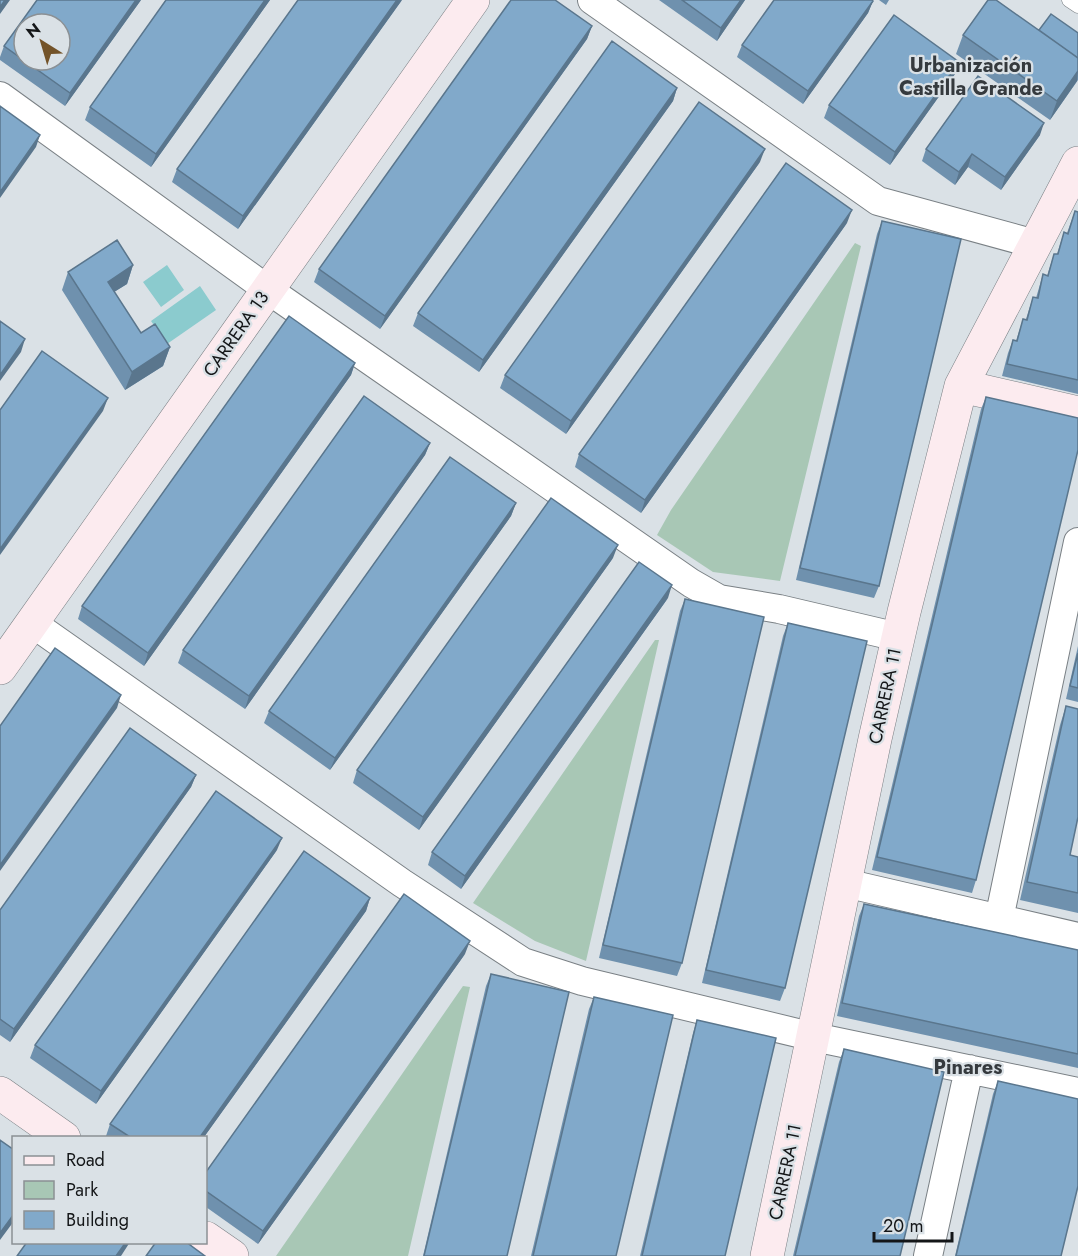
<svg xmlns="http://www.w3.org/2000/svg" width="1078" height="1256" font-family="Jost,sans-serif">
	<style>
		.green { fill: #a8c7b5 }
		.water { fill: #8bcbce }
		.lines { fill: none; stroke-linecap: round; stroke-linejoin: round }
		.lane-casing { stroke: #7a8085; stroke-width: 15 }
		.street-casing { stroke: #7a8085; stroke-width: 30 }
		.secondary-casing { stroke: #7a8085; stroke-width: 34 }
		.lane { stroke: #fff; stroke-width: 14 }
		.street { stroke: #fff; stroke-width: 28 }
		.secondary { stroke: #fcebef; stroke-width: 33 }
		.wall { fill: #6f91ae }
		.shaded-wall { fill: #5a768d }
		.building { fill: #81a9ca; stroke: #5a768d; stroke-width: 1.5; fill-rule: evenodd }
		.labels { text-anchor: middle; dominant-baseline: central; stroke-width: 4.5; stroke-linejoin: round; paint-order: stroke }
		.street-label { font-size: 18px; fill: #141618; stroke: #dae1e6 }
		.neighbourhood-label { font-size: 20px; font-weight: bold; fill: #353a3e; stroke: #dae1e6 }
	</style>
	<rect width="100%" height="100%" fill="#dae1e6"/>
	<path class="green" d="M855,243L861,246L780,581L713,572L657,535L671,510Z
		M655,640H659L586,961L535,941L473,903Z
		M463,986L470,987L408,1256H276Z"/>
	<path class="water" d="M167,265L184,290L161,307L143,282Z
		M200,286L216,310L167,344L151,321Z"/>
	<g class="lines">
		<defs>
			<path id="lane" d="M1069,0L1078,6"/>
			<path id="street" d="M592,0L878,201L1035,244
				M0,96L267,289L691,583L719,599L779,609L898,637
				M32,623L402,883L523,962L582,981L814,1037L1078,1092
				M845,883L1078,937
				M999,919L1078,542
				M928,1256L969,1069"/>
			<path id="secondary" d="M961,386L1078,413
				M0,668L473,0
				M0,1093L64,1138
				M206,1238L232,1256
				M767,1256L875,739L904,612L961,386L1078,163"/>
		</defs>
		<use href="#lane" class="lane-casing"/>
		<use href="#street" class="street-casing"/>
		<use href="#secondary" class="secondary-casing"/>
		<use href="#lane" class="lane"/>
		<use href="#street" class="street"/>
		<use href="#secondary" class="secondary"/>
	</g>
	<path class="wall" d="M141,0L65,106L0,60V57L4,46Z
		M166,0H270L151,167L85,120L90,107Z
		M402,0L238,229L172,182L177,169Z
		M659,0H745L717,41Z
		M879,0H889L886,5Z
		M873,1L868,13L803,104L737,57L742,45Z
		M592,26L587,39L380,329L314,282L319,269Z
		M1039,30L1078,33V80L1050,120L956,54L963,35Z
		M955,74L890,165L824,118L829,105Z
		M677,88L673,101L479,372L413,326L418,313Z
		M1040,135L1001,190L968,167L955,185L922,161L926,149Z
		M760,162L566,434L500,388L505,375Z
		M1075,211L1078,212V394L1002,376L1008,353L1013,340L1016,341L1023,319H1026L1033,297L1036,298L1043,274L1047,276L1054,254H1057L1064,232L1067,233Z
		M882,221L879,586L874,598L796,580L877,234Z
		M847,223L641,513L575,467L579,454Z
		M133,265L127,284L114,292L141,333L170,347L163,366L125,390L62,290L68,272Z
		M355,363L351,375L144,666L78,619L82,606Z
		M986,397L976,880L972,893L872,870L981,409Z
		M430,443L425,455L245,709L178,663L183,650Z
		M516,503L511,516L330,770L264,723L269,711Z
		M613,558L419,830L353,783L357,770Z
		M668,598L461,889L428,865L432,852Z
		M685,599L682,963L677,976L599,958L680,611Z
		M788,623L785,988L780,1001L702,983L783,636Z
		M1078,646V702L1066,699Z
		M1066,706L1070,855L1078,857V913L1020,900L1060,725Z
		M196,775L191,787L10,1042L0,1035V910Z
		M277,850L96,1104L30,1058L35,1045Z
		M370,898L366,911L204,1137H107L106,1136L110,1124Z
		M864,904L1078,950V1068L837,1016L859,916Z
		M465,954L258,1244L206,1207V1172Z
		M491,974L507,1256H423L486,986Z
		M594,997L616,1256H531L589,1009Z
		M697,1020L725,1256H640L693,1033Z
		M844,1049L900,1256H793L839,1062Z
		M998,1081L1061,1256H955L993,1094Z"/>
	<path class="shaded-wall" d="M5,0H10L0,14V7Z
		M136,0H141L65,106L70,93Z
		M265,0H270L151,167L156,154Z
		M397,0H402L238,229L243,216Z
		M741,0H745L717,41L721,28Z
		M873,1L868,13L803,104L808,91Z
		M592,26L587,39L380,329L385,316Z
		M959,62L955,74L890,165L895,152Z
		M1078,71L1077,81L1050,120L1057,101Z
		M677,88L673,101L479,372L483,360Z
		M1044,123L1040,135L1001,190L1005,177Z
		M40,135L36,147L0,198V192Z
		M765,149L760,162L566,434L571,421Z
		M972,154L968,167L955,185L959,172Z
		M852,210L847,223L641,513L645,500Z
		M133,265L127,284L101,300L108,282Z
		M25,339L21,352L0,381V375Z
		M170,347L163,366L125,390L132,372Z
		M355,363L351,375L144,666L148,653Z
		M108,398L103,411L0,555V549Z
		M430,443L425,455L245,709L249,696Z
		M516,503L511,516L330,770L335,758Z
		M618,545L613,558L419,830L423,817Z
		M672,585L668,598L461,889L465,876Z
		M121,695L117,708L0,871V865Z
		M196,775L191,787L10,1042L14,1029Z
		M282,838L277,850L96,1104L101,1091Z
		M370,898L366,911L204,1137H200Z
		M470,941L465,954L258,1244L263,1231Z
		M14,1214V1221L0,1240V1233Z
		M126,1242H130L121,1256H116Z"/>
	<path class="building" d="M0,0H5L0,7Z
		M37,0H136L70,93L4,46ZM24,24H60V60H24Z
		M166,0H265L156,154L90,107Z
		M298,0H397L243,216L177,169Z
		M511,0H555L592,26L385,316L319,269Z
		M682,0H741L721,28Z
		M774,0H872L873,1L808,91L742,45Z
		M988,0H996L1078,58V71L1057,101L963,35Z
		M1051,14L1078,33V58L1039,30Z
		M894,15L959,62L895,152L829,105Z
		M612,41L677,88L483,360L418,313Z
		M978,76L1044,123L1005,177L972,154L959,172L926,149Z
		M699,102L765,149L571,421L505,375Z
		M0,106L40,135L0,192Z
		M786,163L852,210L645,500L579,454Z
		M1075,211L1078,212V380L1007,364L1013,340L1017,341L1023,319L1027,320L1033,297L1038,298L1043,274L1048,276L1054,254H1058L1064,232L1068,234Z
		M882,221L961,239L879,586L800,568Z
		M117,240L133,265L108,282L141,333L155,324L170,347L132,372L68,272Z
		M289,316L355,363L148,653L82,606Z
		M0,321L25,339L0,375Z
		M42,351L108,398L0,549V410Z
		M364,396L430,443L249,696L183,650Z
		M986,397L1078,418V450L976,880L877,857Z
		M450,457L516,503L335,758L269,711Z
		M551,498L618,545L423,817L357,770Z
		M639,562L672,585L465,876L432,852Z
		M685,599L764,617L682,963L603,945Z
		M788,623L867,641L785,988L706,970Z
		M55,648L121,695L0,865V726Z
		M1078,653V688L1070,686Z
		M1066,706L1078,709V817L1070,855L1078,857V893L1027,882Z
		M130,728L196,775L14,1029L0,1019V910Z
		M216,791L282,838L101,1091L35,1045Z
		M304,851L370,898L200,1137H130L110,1124Z
		M404,894L470,941L263,1231L206,1191V1172Z
		M864,904L1078,950V1054L842,1003Z
		M491,974L569,992L507,1256H424Z
		M594,997L673,1015L616,1256H533Z
		M697,1020L776,1038L725,1256H642Z
		M844,1049L944,1072L900,1256H795Z
		M998,1081L1078,1099V1186L1061,1256H956Z
		M0,1140L14,1150V1214L0,1233Z
		M27,1242H126L116,1256H17Z
		M156,1242H186L205,1256H146Z"/>
	<g class="labels">
		<g class="street-label">
			<text transform="translate(236 334) rotate(-55)">CARRERA 13</text>
			<text transform="translate(885 696) rotate(-78)">CARRERA 11</text>
			<text transform="translate(785 1172) rotate(-78)">CARRERA 11</text>
		</g>
		<g class="neighbourhood-label">
			<text x="971" y="65">Urbanización<tspan x="971" dy="23">Castilla Grande</tspan></text>
			<text x="968" y="1067">Pinares</text>
		</g>
	</g>
	<rect x="12" y="1136" width="195" height="108" fill="#dae1e6" stroke="#8b9094" stroke-width="1.5"/>
	<rect x="24" y="1156" width="30" height="9" fill="#fcebef" stroke="#8b9094" stroke-width="1.5"/>
	<text x="66" y="1166" font-size="18" fill="#141618">Road</text>
	<rect x="24" y="1181" width="30" height="18" fill="#a8c7b5" stroke="#8b9094" stroke-width="1.5"/>
	<text x="66" y="1196" font-size="18" fill="#141618">Park</text>
	<rect x="24" y="1211" width="30" height="18" fill="#81a9ca" stroke="#8b9094" stroke-width="1.5"/>
	<text x="66" y="1226" font-size="18" fill="#141618">Building</text>
	<g transform="translate(42 42) rotate(323)"><circle r="28" fill="#dae1e6" stroke="#8b9094" stroke-width="1.5"/>
	<path d="M0-4.5L10 22L0 15L-10 22Z" fill="#735329"/>
	<text y="-9" font-size="16" font-weight="bold" text-anchor="middle" fill="#141618">N</text>
	</g>
	<path d="M874 1232v9h78v-9" fill="none" stroke="#141618" stroke-width="3"/>
	<text x="883" y="1232" font-size="18" fill="#141618" stroke="#dae1e6" stroke-width="4.5" paint-order="stroke">20 m</text>
</svg>
